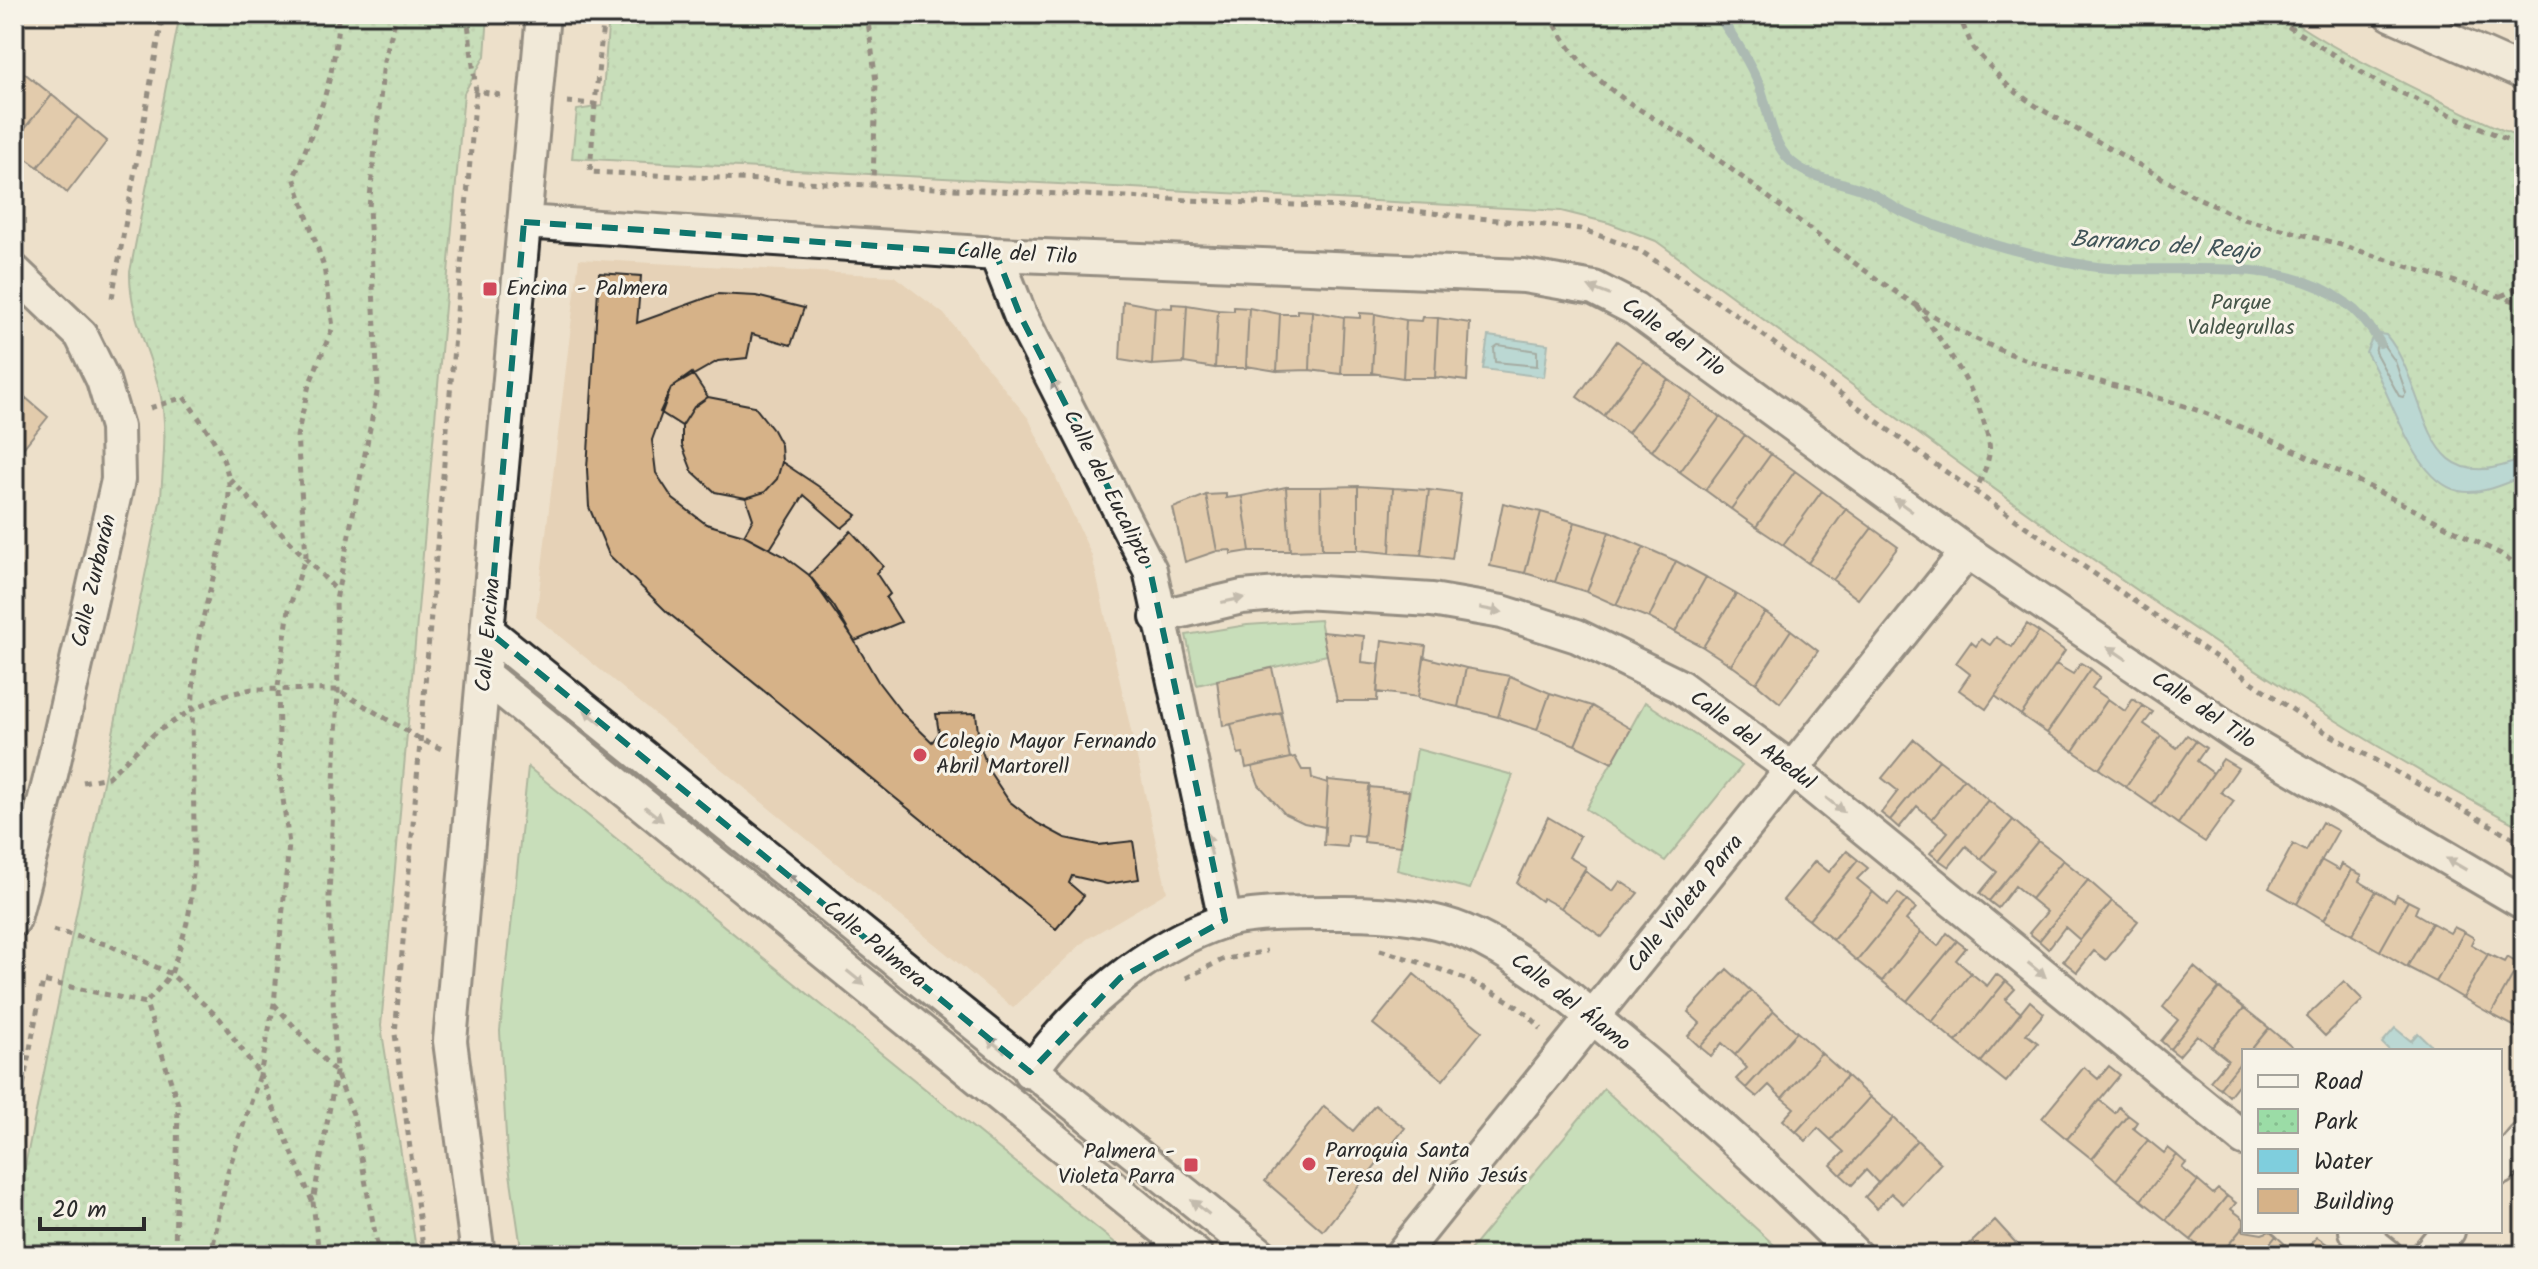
<svg xmlns="http://www.w3.org/2000/svg" width="2538" height="1269" font-family="Kalam,sans-serif">
	<style>
		.built { fill: #e6d2b7 }
		.grass { fill: #9bdca6; stroke: #638468; stroke-width: 2 }
		.park { fill: url(#park-dots); stroke: #638468; stroke-width: 2 }
		.water { fill: #7fcedd; stroke: #5d8d96; stroke-width: 2 }
		.lines { fill: none; stroke-linecap: round; stroke-linejoin: round }
		.shore { stroke: #4d6c72; stroke-width: 2 }
		.stream { stroke: #5d8d96; stroke-width: 10 }
		.building { fill: #d6b288; stroke: #2b2b2b; stroke-width: 2 }
		.street-casing { stroke: #2b2b2b; stroke-width: 38 }
		.path { stroke: #2b2b2b; stroke-width: 5; stroke-dasharray: 6 6; stroke-linecap: butt }
		.street { stroke: #f7f3e8; stroke-width: 32 }
		.oneway { fill: #918f8a }
		.marked { fill: none; stroke: #0f766e; stroke-width: 6; stroke-dasharray: 16 10; stroke-linejoin: round }
		.poi-dot { fill: #d1495b; stroke: #f7f3e8; stroke-width: 3 }
		.labels { text-anchor: middle; dominant-baseline: central; stroke-width: 6; stroke-linejoin: round; paint-order: stroke }
		.street-label { font-size: 22px; fill: #2b2b2b; stroke: #f7f3e8 }
		.poi-label { font-size: 22px; fill: #2b2b2b; stroke: #f7f3e8; text-anchor: start }
		.park-label { font-size: 22px; fill: #47574a; stroke: #f7f3e8 }
		.water-label { font-size: 24px; font-style: italic; fill: #405458; stroke: #f7f3e8 }
	</style>
	<defs>
		<pattern id="park-dots" width="8" height="8" patternUnits="userSpaceOnUse" patternTransform="scale(2)"><rect width="8" height="8" fill="#9bdca6"/><path d="M2 2h.1M6 6h.1" fill="none" stroke="#86bd8f" stroke-width="1.8" stroke-linecap="round"/></pattern>
	</defs>
	<rect width="100%" height="100%" fill="#ede0cb"/>
	<filter id="ink" filterUnits="userSpaceOnUse"><feTurbulence type="fractalNoise" baseFrequency=".0125" numOctaves="2"/><feDisplacementMap in="SourceGraphic" scale="16" xChannelSelector="R" yChannelSelector="G"/><feConvolveMatrix kernelMatrix="1 2 1 2 8 2 1 2 1" color-interpolation-filters="sRGB"/></filter>
	<g filter="url(#ink)">
		<path class="built" d="M579,259L894,276L944,314L1029,419L1092,556L1167,892L1087,939L1013,1008L536,617Z"/>
		<path class="grass" d="M1320,620L1327,655L1197,685L1186,635L1247,625Z
			M1645,702L1742,766L1665,861L1586,809Z
			M1417,749L1513,775L1470,889L1397,870Z
			M528,767L1130,1255H522L507,1153L500,1031Z
			M1604,1089L1785,1255H1466Z"/>
		<path class="park" d="M180,14H488L485,56L464,93L381,1026L417,1255H14V1220L161,497C163,462 168,427 160,392C150,352 129,313 130,272Z
			M609,14H2282C2327,46 2378,70 2428,95C2460,110 2491,127 2524,138V829C2215,665 1938,445 1656,241L1609,223L1561,211L572,158L577,110L602,106Z"/>
		<path class="water" d="M2374,333L2386,335C2433,390 2415,506 2524,458V476C2505,483 2480,496 2459,491C2412,481 2390,389 2366,352Z
			M1488,336L1548,344L1544,377L1483,369Z
			M2395,1028L2411,1041L2418,1033L2437,1051H2390L2382,1043Z"/>
		<g class="lines">
			<path class="shore" d="M2382,343L2395,361L2406,393L2403,397L2399,396L2375,352L2377,344Z
				M1498,345L1537,351V366L1495,362L1494,348Z"/>
			<path class="stream" d="M1717,14C1734,37 1749,60 1760,87C1770,115 1771,149 1798,167C1817,180 1845,182 1866,191C1880,196 1890,206 1903,212C1961,237 2027,256 2090,266C2185,280 2322,239 2380,343"/>
		</g>
		<path class="building" d="M14,63L23,72L14,84Z
			M23,72L52,95L14,141V84Z
			M52,95L78,117L38,167L14,150V141Z
			M78,117L107,141L67,193L38,167Z
			M599,273L641,276L637,323L717,294L756,296L804,308L791,345L752,334L747,358L718,361L671,388L652,440L656,473L673,499L706,524L744,535L784,556L809,575L834,606L879,683L902,713L932,742L939,733L936,714L976,713L979,743L989,771L1009,801L1037,823L1065,838L1098,845L1133,841L1139,879L1107,884L1072,876L1069,883L1084,896L1056,929L667,612L609,555L589,507L587,469Z
			M1123,301L1155,307L1152,365L1120,360Z
			M1172,304L1187,305L1184,363L1152,365L1155,307L1172,308Z
			M1187,305L1218,310L1215,368L1184,363Z
			M1234,307L1249,308L1246,368H1215L1218,310L1234,311Z
			M1249,308L1280,314L1277,371L1246,366Z
			M1297,310L1312,311L1310,370L1277,371L1280,314H1297Z
			M1312,311L1344,317L1341,374L1310,370Z
			M1360,313L1375,314L1372,374H1341L1344,317L1360,318Z
			M1375,314L1406,320L1403,378L1372,373Z
			M1423,317L1438,318L1435,378H1403L1406,320L1422,321Z
			M1438,318L1470,323L1467,381L1435,377Z
			M1617,341L1644,361L1604,416L1577,397Z
			M1644,361L1668,379L1628,433L1604,416Z
			M692,373L708,397L694,407L682,426L660,412L671,388Z
			M1668,379L1692,396L1652,451L1628,433Z
			M14,388L26,398L14,413Z
			M1692,396L1720,417L1680,472L1652,451Z
			M708,397L754,406L773,430L781,445L782,462L777,479L765,492L746,498L715,492L692,471L682,445V426L694,407Z
			M26,398L48,417L16,457L14,413Z
			M1720,417L1745,435L1705,490L1680,472Z
			M1745,435L1771,454L1731,509L1705,490Z
			M1771,454L1795,471L1756,527L1731,509Z
			M782,462L818,486L857,515L842,528L804,495L770,549L744,535L753,519L746,498L765,492L777,479Z
			M1795,471L1822,491L1783,545L1756,527Z
			M1358,486L1393,488L1390,553L1358,550Z
			M1358,486V550H1322L1321,487Z
			M1286,487H1321L1322,550L1290,551Z
			M1286,487L1290,551H1250L1242,496Z
			M1393,488L1429,490L1421,555L1390,553Z
			M1429,490L1461,494L1452,559L1421,555Z
			M1822,491L1846,509L1808,563L1783,545Z
			M1226,494V498L1242,496L1250,551L1231,554V550L1217,551L1206,495Z
			M1206,495L1217,551L1185,562L1173,508Z
			M1503,503L1541,512L1525,573L1490,566Z
			M1846,509L1872,528L1833,580L1808,563Z
			M1541,512L1575,522L1555,582L1525,573Z
			M1575,522L1609,532L1587,592L1555,582Z
			M1872,528L1898,547L1858,599L1833,580Z
			M851,531L883,566L876,573L890,594L886,598L901,622L855,641L809,575Z
			M1609,532L1644,547L1616,605L1587,592Z
			M1644,547L1676,561L1649,618L1616,605Z
			M1676,561L1706,577L1675,632L1649,618Z
			M1706,577L1736,594L1703,647L1675,632Z
			M1736,594L1765,612L1731,665L1703,647Z
			M1765,612L1791,630L1756,683L1731,665Z
			M2027,624L2039,632L1986,709L1959,690L1970,674L1956,663L1971,642L1976,646L1981,639L1990,645L1996,637L2012,647Z
			M1791,630L1818,651L1780,703L1756,683Z
			M1322,632L1364,636L1362,662L1379,664L1377,701H1337Z
			M2039,632L2065,651L2021,715L1995,696Z
			M1382,640L1426,646L1418,697L1377,692Z
			M1424,657L1466,668L1458,707L1418,698Z
			M2081,663L2091,669L2047,733L2021,715L2056,664L2073,674Z
			M1272,668L1282,712L1223,726L1217,680Z
			M1466,668L1510,676L1498,717L1458,707Z
			M2091,669L2100,677L2092,688L2108,699L2073,751L2047,733Z
			M1510,676L1550,693L1537,730L1498,717Z
			M1550,693L1592,706L1575,745L1537,730Z
			M2108,699L2125,711L2133,699L2143,706L2099,769L2073,751Z
			M1592,706L1631,729L1612,763L1575,745Z
			M2143,706L2153,712L2144,724L2161,736L2126,787L2099,769Z
			M1281,713L1290,758L1246,768L1243,753L1238,754L1231,724Z
			M2187,735L2196,741L2152,805L2126,787L2161,736L2177,748Z
			M1914,739L1939,760L1890,820L1881,813L1898,791L1882,778Z
			M2196,741L2206,748L2197,761L2213,773L2178,824L2152,805Z
			M1295,757L1302,770H1311L1312,778L1328,783L1325,827L1304,823L1285,814L1259,785L1252,767Z
			M2223,759L2238,768L2221,792L2234,801L2205,842L2178,824Z
			M1939,760L1964,779L1932,819L1917,806L1899,828L1890,820Z
			M1964,779L1988,800L1939,860L1930,853L1948,832L1932,819Z
			M1328,780L1370,784L1364,837L1348,835L1347,847L1324,845Z
			M1369,787L1409,791L1401,846L1364,842Z
			M1988,800L2013,820L1981,859L1966,846L1949,867L1939,860Z
			M1548,817L1580,836L1569,857L1586,867L1561,908L1543,898L1541,901L1517,883Z
			M2013,820L2038,841L1989,901L1980,893L1997,872L1981,859Z
			M2322,822L2338,831L2297,904L2269,888L2293,844L2306,851Z
			M2038,841L2063,860L2031,899L2015,886L1998,908L1989,901Z
			M1847,851L1858,860L1809,920L1783,900L1815,861L1829,872Z
			M1858,860L1868,868L1857,879L1873,892L1833,940L1809,920Z
			M2063,860L2088,880L2039,941L2029,933L2047,912L2031,899Z
			M2321,860L2339,870L2342,864L2352,870L2324,920L2297,904Z
			M2352,870L2362,875L2359,881L2376,891L2352,935L2324,920Z
			M1585,871L1613,891L1620,881L1638,893L1602,937L1561,908Z
			M2088,880L2112,901L2080,940L2065,927L2048,949L2039,941Z
			M2376,891L2394,901L2397,895L2408,901L2380,951L2352,935Z
			M1873,892L1888,905L1898,893L1907,900L1857,961L1833,940Z
			M1907,900L1916,908L1906,920L1921,932L1882,981L1857,961Z
			M2112,901L2138,921L2106,960L2094,951L2077,972L2063,961Z
			M2408,901L2418,906L2415,913L2432,923L2407,967L2380,951Z
			M2432,923L2450,933L2454,927L2464,932L2436,982L2407,967Z
			M1921,932L1938,946L1947,933L1957,941L1907,1001L1882,981Z
			M2464,932L2474,938L2471,944L2488,954L2463,998L2436,982Z
			M1957,941L1966,948L1956,960L1971,973L1932,1022L1907,1001Z
			M2488,954L2504,962L2507,957L2519,964L2491,1014L2463,998Z
			M2524,955V1021L2519,1029L2491,1014Z
			M2194,967L2219,988L2170,1049L2161,1041L2178,1020L2163,1007Z
			M1727,969L1751,991L1700,1047L1688,1036L1700,1023L1688,1012Z
			M1971,973L1987,986L1996,974L2006,981L1956,1042L1932,1022Z
			M1414,974L1482,1031L1443,1080L1373,1024Z
			M2006,981L2015,989L2005,1000L2021,1013L1981,1062L1956,1042Z
			M2344,981L2363,1000L2325,1036L2306,1017Z
			M2219,988L2244,1008L2212,1047L2197,1035L2179,1056L2170,1049Z
			M1751,991L1774,1011L1735,1055L1722,1043L1711,1056L1700,1047Z
			M2030,1001L2044,1013L2026,1034L2038,1043L2006,1082L1981,1062Z
			M2244,1008L2269,1028L2250,1051H2244V1058L2220,1088L2210,1081L2228,1060L2212,1047Z
			M1774,1011L1797,1032L1746,1088L1736,1079L1747,1068L1735,1055Z
			M2269,1028L2293,1048L2290,1051H2250Z
			M1797,1032L1821,1053L1782,1098L1769,1085L1757,1097L1746,1088Z
			M1821,1053L1847,1076L1796,1132L1783,1120L1794,1108L1782,1098Z
			M2244,1058V1077L2229,1096L2220,1088Z
			M2109,1066L2120,1075L2067,1139L2042,1118L2084,1067L2098,1079Z
			M1847,1076L1870,1097L1831,1140L1818,1128L1806,1141L1796,1132Z
			M1870,1097L1894,1118L1841,1175L1831,1165L1844,1152L1831,1140Z
			M2099,1100L2115,1113L2119,1107L2128,1115L2092,1159L2067,1139Z
			M1375,1105L1405,1128L1323,1231L1265,1181L1324,1106L1353,1131Z
			M2128,1115L2137,1122L2133,1128L2148,1140L2116,1180L2092,1159Z
			M1894,1118L1917,1140L1878,1183L1866,1170L1852,1185L1841,1175Z
			M1917,1140L1941,1163L1903,1204L1891,1193L1877,1209L1865,1197Z
			M2148,1140L2164,1153L2168,1148L2177,1155L2141,1200L2116,1180Z
			M2177,1155L2186,1163L2182,1168L2198,1181L2166,1220L2141,1200Z
			M2198,1181L2213,1194L2218,1189L2227,1196L2191,1240L2166,1220Z
			M2227,1196L2236,1203L2231,1209L2244,1219V1226L2220,1255H2209L2191,1240Z
			M1995,1220L2016,1243L2003,1255H1958Z
			M2244,1226V1231L2262,1234L2270,1231L2276,1236L2261,1255H2220Z
			M2276,1236L2285,1244L2281,1249L2288,1255H2261Z
			M2317,1237L2331,1247L2324,1255H2302Z
			M2016,1243L2027,1255H2003Z"/>
		<g class="lines">
			<defs>
				<path id="street" d="M2391,14L2524,73
					M524,222L996,254L1524,276L1594,288L1635,309L1967,552L2242,738L2524,903
					M996,254L1020,315L1150,570L1225,920
					M14,271L81,335L103,380L117,427L118,480L50,779L14,919
					M1157,617L1242,597L1303,592L1432,600L1502,612L1577,636L1679,686L1793,770L2244,1139
					M489,632L1261,1255
					M485,676L1196,1255
					M1030,1072C1078,1007 1145,947 1224,921C1253,912 1312,913 1344,913C1383,913 1428,916 1464,931C1524,956 1573,1001 1622,1042C1703,1110 1781,1180 1855,1255
					M2500,1168L2524,1139
					M2356,1231L2386,1255
					M478,1255L450,1041L543,14
					M1401,1255L1967,552
					M2428,1255L2448,1231"/>
			</defs>
			<use href="#street" class="street-casing"/>
			<path class="path" d="M467,14L476,91
				M867,14L876,82L873,183
				M1550,14C1586,90 1645,109 1710,154C1797,215 1876,289 1972,337C2050,376 2137,386 2218,418C2315,455 2408,508 2501,554L2524,572
				M1958,14L1973,48L2010,88L2039,108L2192,195L2240,218L2335,243L2524,304
				M2268,14L2379,83L2524,147
				M567,102L595,104L604,14
				M595,104L590,172L1404,210L1581,229L1639,250L1734,313L1923,456L2322,730L2524,844
				M2501,296L2524,285
				M112,298L163,14
				M1917,306C1946,348 1980,392 1989,443C1992,457 1982,477 1976,490
				M150,408L184,397C201,422 222,446 228,476C235,509 206,599 199,637C184,723 200,811 191,898C189,923 179,949 171,974L220,1019L260,1075L228,1171L211,1255
				M230,479L338,592
				M83,782L108,777L155,733L193,709L225,695L252,689L338,690L420,739L444,750
				M53,930L109,945L171,974L146,1003
				M1380,950C1426,964 1513,990 1541,1029
				M1186,978L1222,960L1267,951
				M274,1004L336,1073L353,1114L379,1255
				M14,1132L43,981L146,1003L178,1104L175,1255
				M312,1201L260,1075L274,1004L289,844L280,776L278,687L289,609L306,555L297,436L309,385L333,327L324,267L294,177C317,123 337,74 338,14
				M319,1255L313,1202L336,1073L329,897L338,690L336,600L378,388L369,207L384,61L397,14
				M424,1255L395,1034L476,91L506,96
				M1361,1255L1368,1246"/>
			<use href="#street" class="street"/>
		</g>
		<defs><path id="oneway-solid" d="M-6-.8H1V-3.2L6.5 0L1 3.2V.8H-6Z" transform="scale(2)"/></defs>
		<g class="oneway">
			<use href="#oneway-solid" transform="translate(1599 291) rotate(-159)"/>
			<use href="#oneway-solid" transform="translate(1057 389) rotate(-117)"/>
			<use href="#oneway-solid" transform="translate(1903 505) rotate(-144)"/>
			<use href="#oneway-solid" transform="translate(1233 600) rotate(-12)"/>
			<use href="#oneway-solid" transform="translate(1491 610) rotate(11)"/>
			<use href="#oneway-solid" transform="translate(2117 653) rotate(-146)"/>
			<use href="#oneway-solid" transform="translate(593 717) rotate(-141)"/>
			<use href="#oneway-solid" transform="translate(1835 805) rotate(39)"/>
			<use href="#oneway-solid" transform="translate(654 814) rotate(39)"/>
			<use href="#oneway-solid" transform="translate(1209 844) rotate(-103)"/>
			<use href="#oneway-solid" transform="translate(2456 864) rotate(-150)"/>
			<use href="#oneway-solid" transform="translate(795 881) rotate(-141)"/>
			<use href="#oneway-solid" transform="translate(2037 970) rotate(39)"/>
			<use href="#oneway-solid" transform="translate(856 978) rotate(39)"/>
			<use href="#oneway-solid" transform="translate(996 1045) rotate(-141)"/>
			<use href="#oneway-solid" transform="translate(1200 1207) rotate(-142)"/>
		</g>
	</g>
	<path d="M0 0H2538V1269H0ZM524,222L996,254L1020,315L1150,570L1225,920L1120,978L1030,1072L489,632Z" fill="#ede0cb" fill-opacity=".55" fill-rule="evenodd"/>
	<path class="marked" d="M524,222L996,254L1020,315L1150,570L1225,920L1120,978L1030,1072L489,632Z"/>
	<g class="poi-dot">
		<rect x="482" y="281" width="16" height="16" rx="4"/>
		<circle cx="920" cy="755" r="8"/>
		<circle cx="1309" cy="1164" r="8"/>
		<rect x="1183" y="1157" width="16" height="16" rx="4"/>
	</g>
	<g class="labels">
		<g class="street-label">
			<text transform="translate(1017 255) rotate(3)">Calle del Tilo</text>
			<text transform="translate(1673 338) rotate(35)">Calle del Tilo</text>
			<text transform="translate(1107 488) rotate(63)">Calle del Eucalipto</text>
			<text transform="translate(95 581) rotate(-77)">Calle Zurbarán</text>
			<text transform="translate(489 635) rotate(-85)">Calle Encina</text>
			<text transform="translate(2203 711) rotate(34)">Calle del Tilo</text>
			<text transform="translate(1752 741) rotate(37)">Calle del Abedul</text>
			<text transform="translate(1686 904) rotate(-51)">Calle Violeta Parra</text>
			<text transform="translate(874 945) rotate(39)">Calle Palmera</text>
			<text transform="translate(1570 1003) rotate(38)">Calle del Álamo</text>
		</g>
		<g class="poi-label">
			<text x="506" y="289">Encina - Palmera</text>
			<text x="936" y="742">Colegio Mayor Fernando<tspan x="936" dy="25">Abril Martorell</tspan></text>
			<text x="1325" y="1151">Parroquia Santa<tspan x="1325" dy="25">Teresa del Niño Jesús</tspan></text>
			<text x="1175" y="1152" text-anchor="end">Palmera -<tspan x="1175" dy="25">Violeta Parra</tspan></text>
		</g>
		<g class="park-label">
			<text x="2241" y="303">Parque<tspan x="2241" dy="25">Valdegrullas</tspan></text>
		</g>
		<g class="water-label">
			<text transform="translate(2165 246) rotate(4)">Barranco del Reajo</text>
		</g>
	</g>
	<rect width="2538" height="1269" fill="none" stroke="#f7f3e8" stroke-width="48"/>
	<rect x="24" y="24" width="2490" height="1221" fill="none" stroke="#2b2b2b" stroke-width="3" filter="url(#ink)"/>
	<rect x="2242" y="1049" width="260" height="184" fill="#f7f3e8" stroke="#a5a39c" stroke-width="2"/>
	<rect x="2258" y="1075" width="40" height="12" fill="#f7f3e8" stroke="#a5a39c" stroke-width="2"/>
	<text x="2314" y="1089" font-size="24" fill="#2b2b2b">Road</text>
	<rect x="2258" y="1109" width="40" height="24" fill="url(#park-dots)" stroke="#a5a39c" stroke-width="2"/>
	<text x="2314" y="1129" font-size="24" fill="#2b2b2b">Park</text>
	<rect x="2258" y="1149" width="40" height="24" fill="#7fcedd" stroke="#a5a39c" stroke-width="2"/>
	<text x="2314" y="1169" font-size="24" fill="#2b2b2b">Water</text>
	<rect x="2258" y="1189" width="40" height="24" fill="#d6b288" stroke="#a5a39c" stroke-width="2"/>
	<text x="2314" y="1209" font-size="24" fill="#2b2b2b">Building</text>
	<path d="M40 1217v12h104v-12" fill="none" stroke="#2b2b2b" stroke-width="4"/>
	<text x="52" y="1217" font-size="24" fill="#2b2b2b" stroke="#f7f3e8" stroke-width="6" paint-order="stroke">20 m</text>
</svg>
